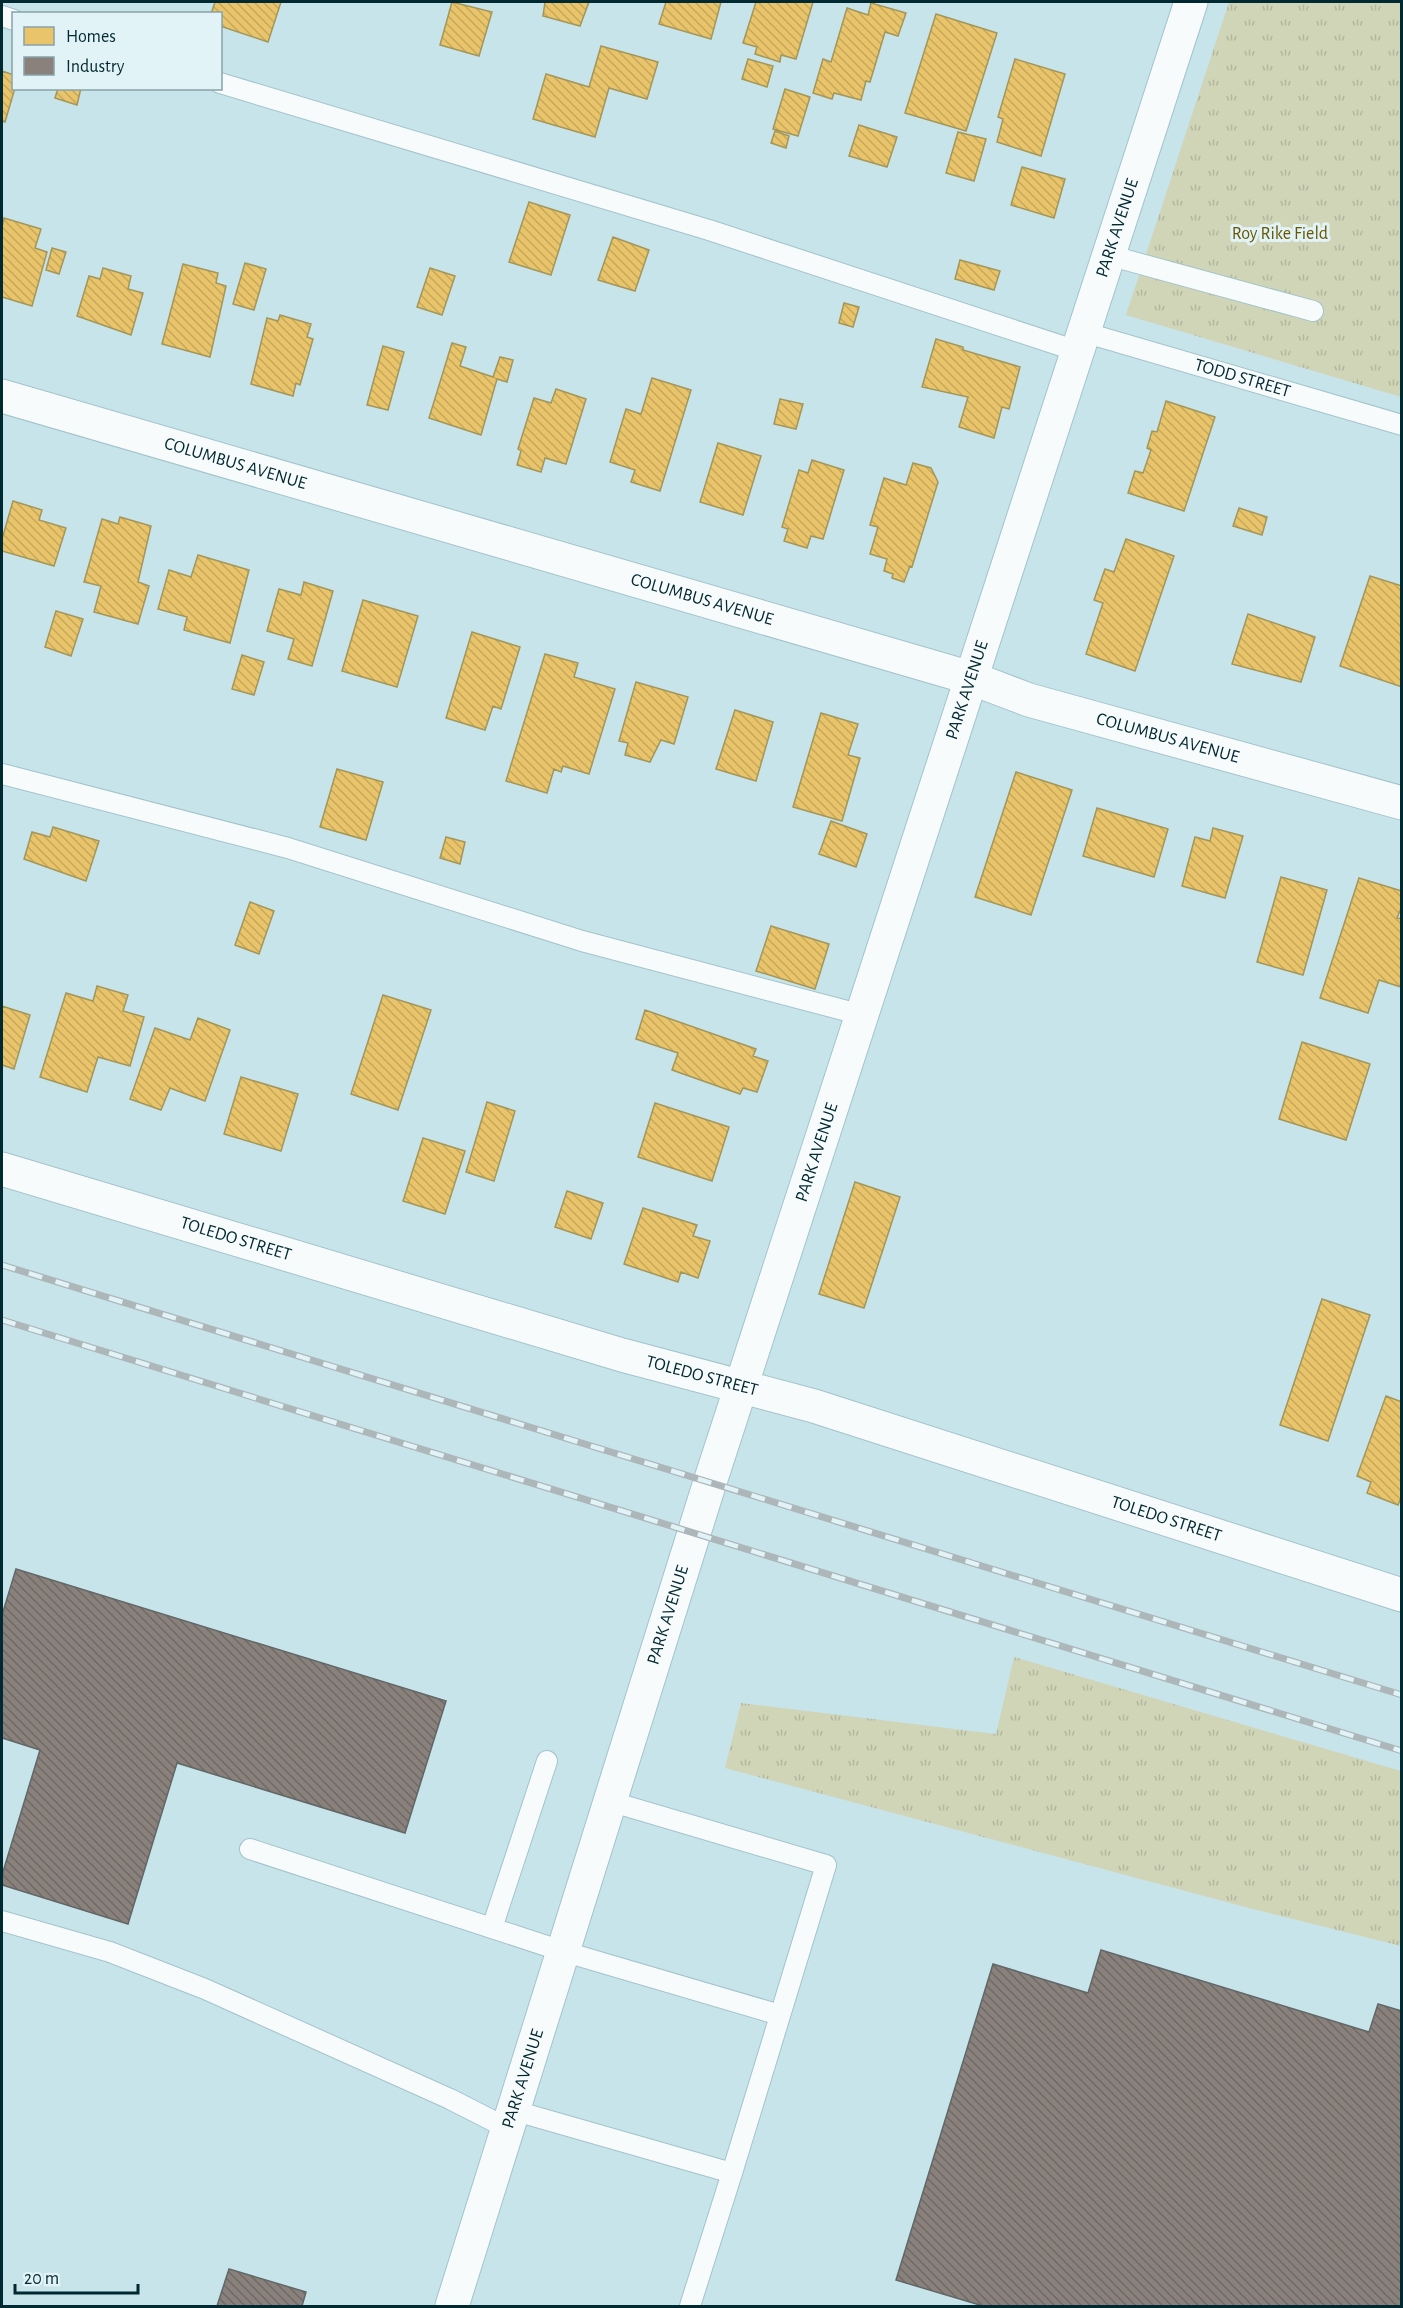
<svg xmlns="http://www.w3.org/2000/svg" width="1403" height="2308" font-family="'Alegreya Sans',sans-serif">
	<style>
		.grass { fill: url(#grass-tufts) }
		.homes { fill: url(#homes-back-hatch); stroke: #a39659; stroke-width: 1.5 }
		.industry { fill: url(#industry-back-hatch); stroke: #616766; stroke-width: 1.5 }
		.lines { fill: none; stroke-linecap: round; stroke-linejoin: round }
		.service-casing { stroke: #a3c3ca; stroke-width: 22 }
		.minor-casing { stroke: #a3c3ca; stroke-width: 35 }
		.service { stroke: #f7fbfc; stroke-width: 20 }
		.minor { stroke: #f7fbfc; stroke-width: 33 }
		.rail-casing { stroke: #adb6b8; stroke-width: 7 }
		.rail { stroke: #e2f3f7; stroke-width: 4.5; stroke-dasharray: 14; stroke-linecap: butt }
		.labels { text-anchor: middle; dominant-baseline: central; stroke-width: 6; stroke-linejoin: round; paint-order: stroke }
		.street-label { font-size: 18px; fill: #002931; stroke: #e2f3f7 }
		.park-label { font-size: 18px; fill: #685601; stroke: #e2f3f7 }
	</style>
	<defs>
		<pattern id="grass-tufts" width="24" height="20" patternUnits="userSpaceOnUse" patternTransform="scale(1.5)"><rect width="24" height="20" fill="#d1d5b7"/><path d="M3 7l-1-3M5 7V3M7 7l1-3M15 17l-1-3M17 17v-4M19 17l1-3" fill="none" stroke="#b2b79e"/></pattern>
		<pattern id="homes-back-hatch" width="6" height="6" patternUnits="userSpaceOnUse" patternTransform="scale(1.5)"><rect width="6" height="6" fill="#e9c46a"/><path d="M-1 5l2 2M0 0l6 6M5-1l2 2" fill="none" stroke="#c6a85c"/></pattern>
		<pattern id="industry-back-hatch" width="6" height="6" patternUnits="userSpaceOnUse" patternTransform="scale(1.5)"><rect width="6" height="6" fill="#8a817c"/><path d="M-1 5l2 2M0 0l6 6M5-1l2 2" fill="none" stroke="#6e6a66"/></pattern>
	</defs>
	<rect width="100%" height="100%" fill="#c7e4eb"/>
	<path class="grass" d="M1229,2H1401V397L1126,315Z
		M1014,1657L1401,1771V1946L1249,1908L725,1768L741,1703L996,1734Z"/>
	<path class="homes" d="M215,2H281L268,42L220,26V14H211Z
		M452,2L492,12L479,56L440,45Z
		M545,2H589L580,26L543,16Z
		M666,2H721L711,39L659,24Z
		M756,2H813L796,59L781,55L780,62L755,54L757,47L743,43Z
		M871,3L906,13L898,36L885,32L870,82L866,81L861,100L834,93L832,99L813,93L823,59L831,62L847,8L868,15Z
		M936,14L997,33L966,131L905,113Z
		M601,46L658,62L647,99L609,88L595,137L533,119L546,74L589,87Z
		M748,59L773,66L767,87L742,79Z
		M1015,59L1065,74L1041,156L997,142L1003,119L998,117Z
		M2,71L14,75L15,88L5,122L2,121Z
		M58,88H81L77,105L55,98Z
		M785,89L810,97L798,136L773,129Z
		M859,125L897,137L887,167L849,156Z
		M775,131L789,136L786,148L771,143Z
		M958,132L986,139L974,181L946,173Z
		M1022,167L1065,179L1054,218L1011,205Z
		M529,202L570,215L551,275L509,262Z
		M4,218L41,229L35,248L47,252L32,306L2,297V227Z
		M613,237L649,250L635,291L598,280Z
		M52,248L66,252L59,274L46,270Z
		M960,260L1000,271L994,290L955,279Z
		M245,263L266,269L254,310L233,304Z
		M183,264L218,273L216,283L226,286L210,357L162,344Z
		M103,268L131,276L128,289L143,293L131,335L77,316L89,276L100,279Z
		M430,268L455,276L442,315L417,307Z
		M844,303L859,307L853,327L839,323Z
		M280,315L311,324L307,337L313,339L300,385L296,383L293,396L251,384L267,318L278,321Z
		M936,339L963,347V350L1020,367L1009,409L1002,407L994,438L959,427L968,397L922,387Z
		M452,343L466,347L460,366L493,377L500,357L513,360L507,382L497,379L481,435L429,418Z
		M383,346L404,352L388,410L367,405Z
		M652,378L691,390L660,491L631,482L635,470L610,462L626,409L641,414Z
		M556,389L586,399L566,464L545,458L541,472L517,465L521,451L518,449L534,398L551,403Z
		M780,399L803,404L796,429L774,424Z
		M1166,401L1215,417L1184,511L1128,493L1135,471L1143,473L1151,450L1147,448L1152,431L1157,432Z
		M718,443L761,456L743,515L700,502Z
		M812,460L844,470L823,539L811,536L807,548L784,541L788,529L782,527L799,470L808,473Z
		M913,463L931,468L938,482L912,567L910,566L904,582L892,578L893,574L884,571L887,559L870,554L878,527L870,525L884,478L906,485Z
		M13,501L42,510L39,520L66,528L54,566L2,551V539Z
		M1239,508L1267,517L1262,535L1233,526Z
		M120,517L151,526L138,582L149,586L138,624L94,612L101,586L84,582L102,519L118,524Z
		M1126,539L1174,556L1135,671L1086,654L1103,603L1094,600L1105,569L1114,572Z
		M198,555L249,570L230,643L184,630L187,617L158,609L169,570L191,577Z
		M1370,576L1402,586V687L1340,666Z
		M304,582L333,591L312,666L288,659L294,639L267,631L279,589L301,595Z
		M363,600L418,616L397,687L342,671Z
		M56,611L83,619L71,656L45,647Z
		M1248,614L1315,637L1301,682L1232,664Z
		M472,632L520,647L501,709L493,706L485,730L446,718Z
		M545,654L578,663L574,677L615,689L589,774L563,766L561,772L554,769L547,793L506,781Z
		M242,655L264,662L254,695L232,689Z
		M636,682L688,697L674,744L661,740L650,762L625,755L628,743L619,741Z
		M735,710L773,722L756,781L716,769Z
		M821,713L858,724L848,755L860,758L842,821L793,807Z
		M337,769L383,782L366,840L320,827Z
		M1016,772L1072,790L1031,915L975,897Z
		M1097,808L1168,829L1154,877L1083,856Z
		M831,821L867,834L856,867L819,854Z
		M53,827L99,841L86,881L24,859L32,832L50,837Z
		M1213,828L1243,836L1225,898L1182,886L1195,837L1210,841Z
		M446,837L465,842L460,864L440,858Z
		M1281,877L1327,890L1303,975L1257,962Z
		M1359,878L1402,891V906L1397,918L1402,919V985L1401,987L1379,980L1368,1013L1320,998Z
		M250,902L274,911L259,954L235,945Z
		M771,926L829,944L815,989L756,971Z
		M97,986L128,995L123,1011L144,1017L130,1066L98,1057L87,1092L40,1077L66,993L93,1001Z
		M383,995L431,1010L398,1110L351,1094Z
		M2,1006L30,1015L14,1069L2,1065Z
		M645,1010L756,1049L753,1056L768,1061L757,1092L743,1088L740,1094L672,1070L678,1053L636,1039Z
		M198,1018L230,1030L205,1101L170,1088L161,1110L130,1099L155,1028L190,1040Z
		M1302,1042L1370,1064L1346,1140L1279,1119Z
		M241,1077L298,1094L281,1151L224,1134Z
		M487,1102L515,1111L494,1181L466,1172Z
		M655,1103L729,1127L712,1181L638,1157Z
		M423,1138L465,1151L445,1214L403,1201Z
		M855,1182L900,1197L864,1308L819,1294Z
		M567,1191L603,1203L591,1239L555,1227Z
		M643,1208L697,1225L693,1236L710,1241L698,1278L681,1272L678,1282L624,1264Z
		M1322,1299L1370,1315L1328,1441L1280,1425Z
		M1386,1396L1402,1402V1495L1398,1505L1367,1493L1371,1482L1357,1476Z"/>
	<path class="industry" d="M16,1569L446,1701L405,1833L177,1763L128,1924L2,1885V1875L40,1750L2,1738V1615Z
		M1101,1950L1369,2032L1378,2004L1402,2011V2306H983L896,2280L993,1964L1088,1993Z
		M229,2269L306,2292L302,2306H217Z"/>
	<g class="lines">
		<defs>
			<g id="service">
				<path d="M2,16L14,20"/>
				<path d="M220,83L709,230L1077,351"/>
				<path d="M1108,255L1313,311"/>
				<path id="s1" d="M1083,332L1402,425"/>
				<path d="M2,774L288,848L582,941L862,1015"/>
				<path d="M609,1801L826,1865L732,2173"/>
				<path d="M250,1849L562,1951L780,2015"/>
				<path d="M2,1921L110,1952L205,1989L450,2099L507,2128"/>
				<path d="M492,1928L547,1761"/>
				<path d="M512,2110L732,2173L690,2306"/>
			</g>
			<g id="minor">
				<path id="s2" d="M2,396L971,678L1029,700L1402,803"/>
				<path id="s3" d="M2,1169L622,1355L814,1406L1402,1595"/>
				<path id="s4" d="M452,2306L710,1482L1191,2"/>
			</g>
		</defs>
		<use href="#service" class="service-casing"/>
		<use href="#minor" class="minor-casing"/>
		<use href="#service" class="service"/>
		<use href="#minor" class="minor"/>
		<defs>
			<path id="rail" d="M2,1265L1402,1695
				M2,1320L1402,1751"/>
		</defs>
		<use href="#rail" class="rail-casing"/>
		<use href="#rail" class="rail"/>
	</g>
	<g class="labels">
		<g class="street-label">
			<text stroke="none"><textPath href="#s4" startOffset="2182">PARK AVENUE</textPath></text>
			<text stroke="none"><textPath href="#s1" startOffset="166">TODD STREET</textPath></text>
			<text stroke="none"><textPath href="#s2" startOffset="243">COLUMBUS AVENUE</textPath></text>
			<text stroke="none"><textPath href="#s2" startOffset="729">COLUMBUS AVENUE</textPath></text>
			<text stroke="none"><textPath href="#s4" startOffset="1696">PARK AVENUE</textPath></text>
			<text stroke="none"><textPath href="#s2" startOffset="1215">COLUMBUS AVENUE</textPath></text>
			<text stroke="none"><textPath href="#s4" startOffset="1210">PARK AVENUE</textPath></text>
			<text stroke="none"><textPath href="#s3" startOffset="244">TOLEDO STREET</textPath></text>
			<text stroke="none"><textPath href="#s3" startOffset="730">TOLEDO STREET</textPath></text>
			<text stroke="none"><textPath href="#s3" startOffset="1216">TOLEDO STREET</textPath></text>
			<text stroke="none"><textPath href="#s4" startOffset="724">PARK AVENUE</textPath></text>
			<text stroke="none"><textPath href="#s4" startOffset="238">PARK AVENUE</textPath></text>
		</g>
		<g class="park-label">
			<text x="1280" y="234">Roy Rike Field</text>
		</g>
	</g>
	<rect width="1403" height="2308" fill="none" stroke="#002931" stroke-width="6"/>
	<rect x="12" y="12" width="210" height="78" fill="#e2f3f7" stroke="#88a2a8" stroke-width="1.5"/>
	<rect x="24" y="27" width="30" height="18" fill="#e9c46a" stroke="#88a2a8" stroke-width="1.5"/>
	<text x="66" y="42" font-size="18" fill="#002931">Homes</text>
	<rect x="24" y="57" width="30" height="18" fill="#8a817c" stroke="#88a2a8" stroke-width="1.5"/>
	<text x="66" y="72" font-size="18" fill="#002931">Industry</text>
	<path d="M15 2284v9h123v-9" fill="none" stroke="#002931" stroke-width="3"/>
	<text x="24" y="2284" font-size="18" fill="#002931" stroke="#e2f3f7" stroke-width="4.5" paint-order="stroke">20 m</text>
</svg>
